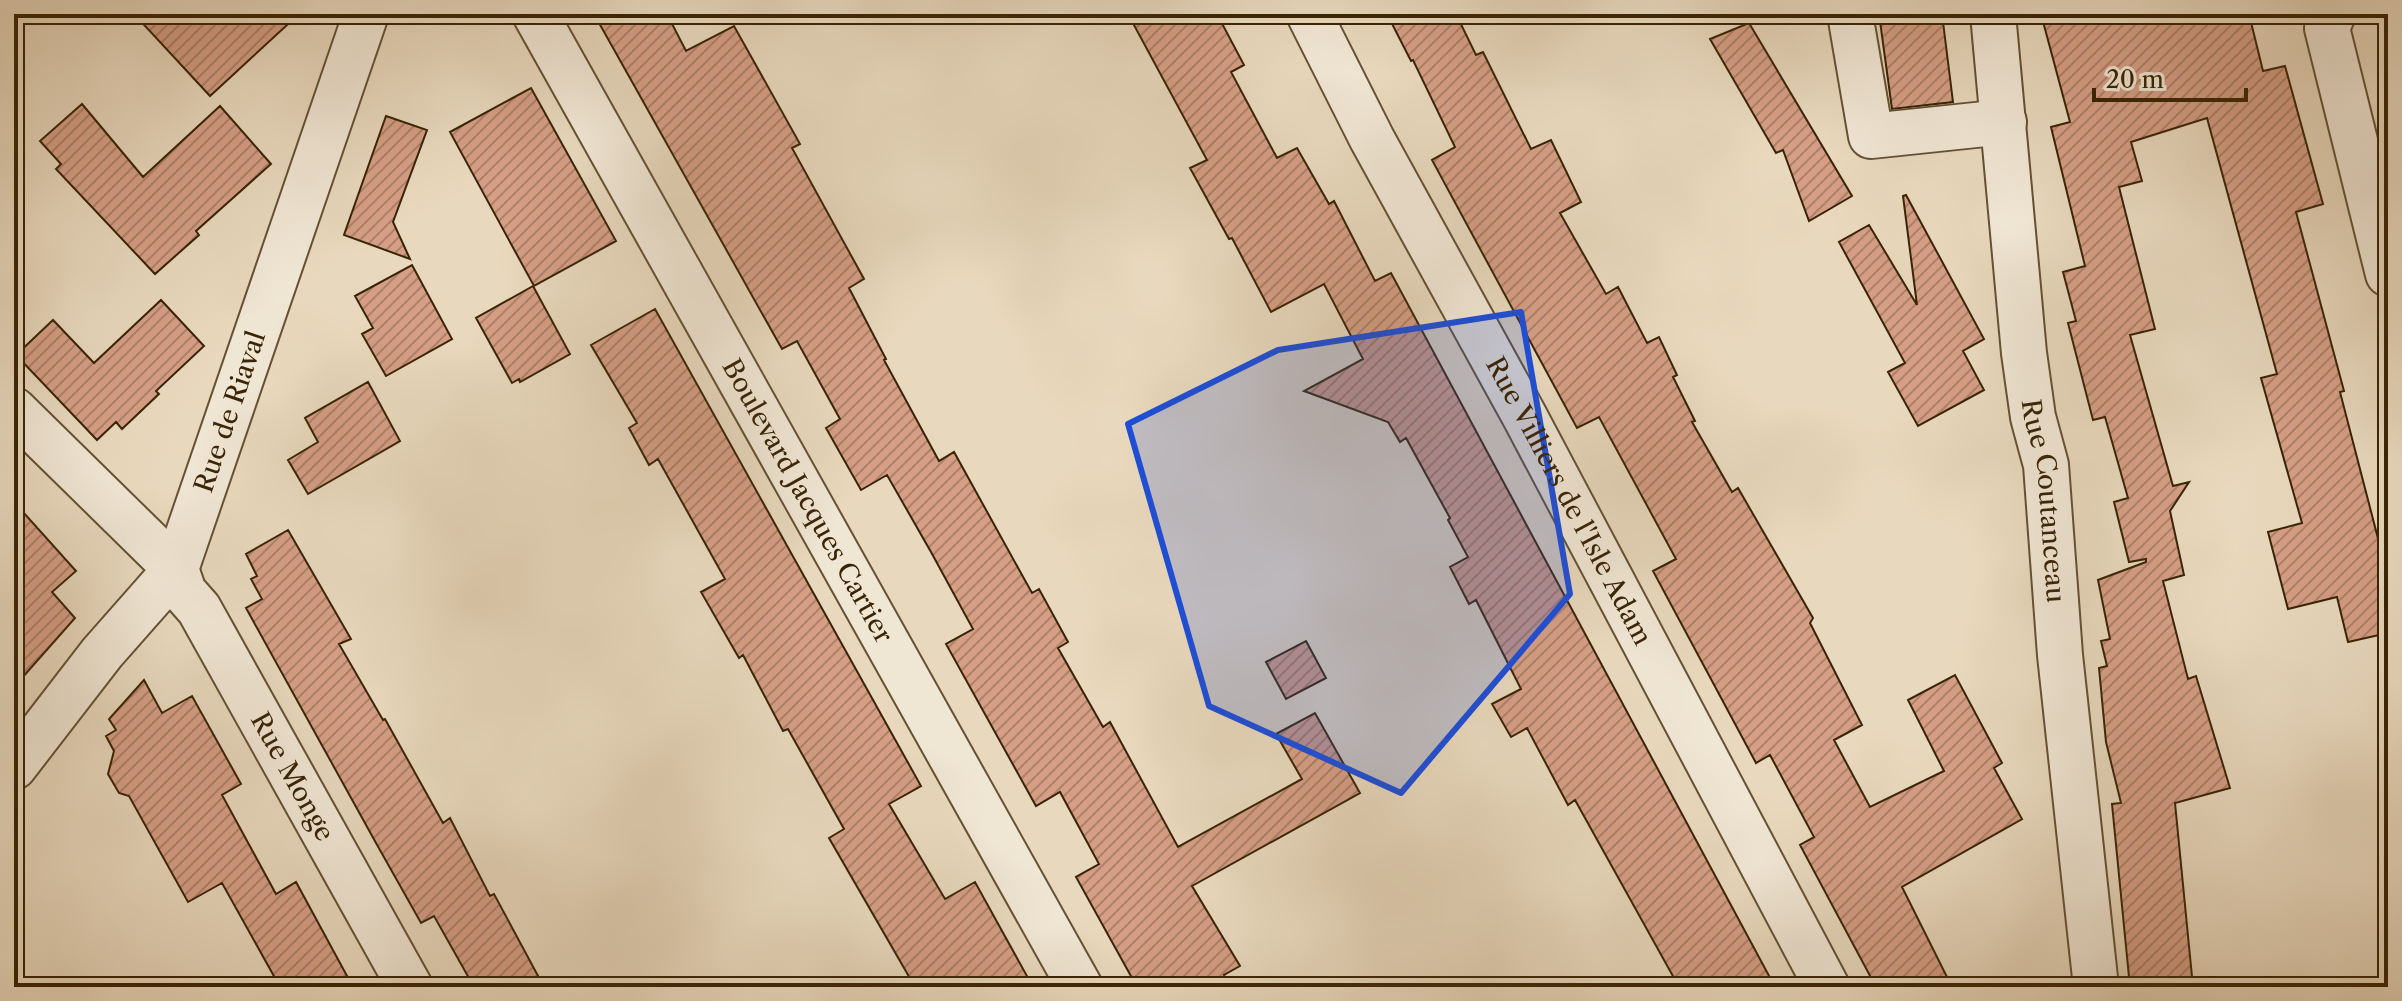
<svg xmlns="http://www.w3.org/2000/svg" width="2402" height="1001" font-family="'Libre Caslon Text',serif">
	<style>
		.building { fill: url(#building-hatch); stroke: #392405; stroke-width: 2 }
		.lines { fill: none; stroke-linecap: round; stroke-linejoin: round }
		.minor-casing { stroke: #655133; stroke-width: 48 }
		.minor { stroke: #f0e6d4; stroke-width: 44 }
		.marked { fill: #1d4ed8; fill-opacity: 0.2; stroke: #1d4ed8; stroke-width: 6; stroke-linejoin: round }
		.labels { text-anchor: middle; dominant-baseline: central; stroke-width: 8; stroke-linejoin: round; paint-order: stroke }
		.street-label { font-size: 26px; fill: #392405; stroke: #f0e6d4 }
	</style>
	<defs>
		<pattern id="building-hatch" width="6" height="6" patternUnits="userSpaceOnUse" patternTransform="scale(2)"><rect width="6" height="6" fill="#d59e85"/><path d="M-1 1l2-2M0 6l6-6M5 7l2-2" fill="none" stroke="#ae816b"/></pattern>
	</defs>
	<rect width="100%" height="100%" fill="#e8d8bd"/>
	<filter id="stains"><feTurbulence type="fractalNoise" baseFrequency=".0025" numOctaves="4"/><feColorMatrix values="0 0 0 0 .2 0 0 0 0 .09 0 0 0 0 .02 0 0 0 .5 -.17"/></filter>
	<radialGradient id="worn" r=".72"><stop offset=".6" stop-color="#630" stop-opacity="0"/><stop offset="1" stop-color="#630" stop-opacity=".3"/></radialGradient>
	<path class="building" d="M134,14H299L210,96Z
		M594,14H667L686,51L734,26L800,144L792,148L864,279L849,288L886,359L884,360L939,461L954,452L1032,593L1039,589L1068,642L1058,648L1103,727L1110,722L1178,847L1302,779L1276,734L1315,713L1360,793L1192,886L1240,966L1224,975L1230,987H1137L1076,877L1099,864L1060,792L1036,806L946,644L973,629L931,552L887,475L861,490L826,428L840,419L797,341L782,349Z
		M1128,14H1217L1244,65L1231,72L1277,158L1297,148L1329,204L1334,201L1375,281L1391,273L1775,987H1679L1575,800L1568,805L1527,728L1511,737L1492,704L1521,689L1476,600L1469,604L1450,567L1468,557L1448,520L1450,518L1406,438L1400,442L1388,422L1304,391L1363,359L1324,284L1271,312L1232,238L1229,239L1190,168L1207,160Z
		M1387,14H1456L1476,55L1483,52L1531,149L1551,140L1581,202L1560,213L1606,294L1618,287L1647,343L1659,337L1677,375L1673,377L1695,421L1692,422L1732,492L1738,488L1813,618L1810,623L1862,725L1834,740L1870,807L1944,771L1908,700L1955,675L2002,763L1994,768L2022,819L1902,887L1952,987H1876L1800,845L1814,837L1770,755L1756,763L1653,571L1676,559L1599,417L1577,428L1432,160L1455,147L1413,60L1411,61Z
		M1879,14H1942L1953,102L1892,109Z
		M2041,14H2249L2263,71L2285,66L2323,204L2296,212L2344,391L2340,392L2388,577V633L2348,642L2337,597L2288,609L2268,532L2302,523L2261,378L2277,374L2207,118L2131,142L2142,181L2119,187L2155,329L2130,335L2173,486L2189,482L2170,511L2184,575L2163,581L2188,679L2196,676L2230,788L2175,803L2193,987H2130L2112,804L2121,803L2106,742L2099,668L2107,666L2101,641L2110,639L2098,580L2146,562V559L2129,562L2114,502L2128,498L2105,417L2093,420L2068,323L2076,321L2063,272L2085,266L2051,127L2070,122Z
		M1749,23L1852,196L1809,221L1783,150L1776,153L1710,39Z
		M531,88L616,241L534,286L450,132Z
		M82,104L143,177L220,106L271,164L196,231L199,235L155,274L56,169L61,164L40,141Z
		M386,116L427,130L393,222L410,259L344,235Z
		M1906,195L1984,339L1963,351L1984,390L1918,426L1888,372L1905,363L1839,242L1869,225L1917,305L1903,196Z
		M412,265L452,339L386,376L362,334L373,328L355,296Z
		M533,286L570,354L520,382L519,379L512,383L476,318Z
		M161,300L204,346L156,391L159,394L122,429L116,422L97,440L16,355L53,320L94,363Z
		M655,309L921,786L889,804L945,899L975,882L1033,987H915L829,838L844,829L788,729L783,731L743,655L739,658L701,592L725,579L658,459L649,465L629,428L637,423L591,345Z
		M368,382L400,441L308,494L288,460L318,442L305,418Z
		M14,502L76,571L52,592L75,618L14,687Z
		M288,530L351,639L339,644L383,720L385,719L443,823L450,818L490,896L494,894L544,987H474L434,916L421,923L376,843L246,608L262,599L251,579L257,576L246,554Z
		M1306,641L1326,678L1286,699L1266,662Z
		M144,680L162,713L192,696L241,784L222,795L276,894L296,882L353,987H280L222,883L188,902L129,796L119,793L108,774L114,751L106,736L116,730L109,719Z"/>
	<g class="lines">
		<defs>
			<g id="minor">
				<path id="s1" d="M535,14L1080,987"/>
				<path id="s2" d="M1309,14L1372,139L1525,417L1827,987"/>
				<path d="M1850,14L1871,136L2004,122"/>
				<path id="s3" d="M1993,14L2024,353L2033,417L2046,465L2060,655L2096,987"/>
				<path d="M2333,14L2327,28L2388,274"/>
				<path id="s4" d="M14,410L176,569L184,592L199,609L410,987"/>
				<path id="s5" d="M14,767L102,653L176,569L366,14"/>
			</g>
		</defs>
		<use href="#minor" class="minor-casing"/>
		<use href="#minor" class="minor"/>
	</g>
	<path class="marked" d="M1521,312L1570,594L1401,793L1209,706L1128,424L1278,350Z"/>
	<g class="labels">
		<g class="street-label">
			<text stroke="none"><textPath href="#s5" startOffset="422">Rue de Riaval</textPath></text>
			<text stroke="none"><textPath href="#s1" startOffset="558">Boulevard Jacques Cartier</textPath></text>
			<text stroke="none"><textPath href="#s2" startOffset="552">Rue Villiers de l'Isle Adam</textPath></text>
			<text stroke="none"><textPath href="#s3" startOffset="490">Rue Coutanceau</textPath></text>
			<text stroke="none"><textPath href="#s4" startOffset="466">Rue Monge</textPath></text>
		</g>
	</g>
	<rect width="2402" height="1001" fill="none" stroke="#e8d8bd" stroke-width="48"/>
	<rect x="16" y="16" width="2370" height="969" fill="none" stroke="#392405" stroke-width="4"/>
	<rect x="24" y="24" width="2354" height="953" fill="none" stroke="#392405" stroke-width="2"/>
	<path d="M2094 88v12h152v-12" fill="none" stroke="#392405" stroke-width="4"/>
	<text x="2106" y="88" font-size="24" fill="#392405" stroke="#f0e6d4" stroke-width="6" paint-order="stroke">20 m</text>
	<rect width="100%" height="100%" filter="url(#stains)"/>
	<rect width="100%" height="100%" fill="url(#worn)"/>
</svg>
